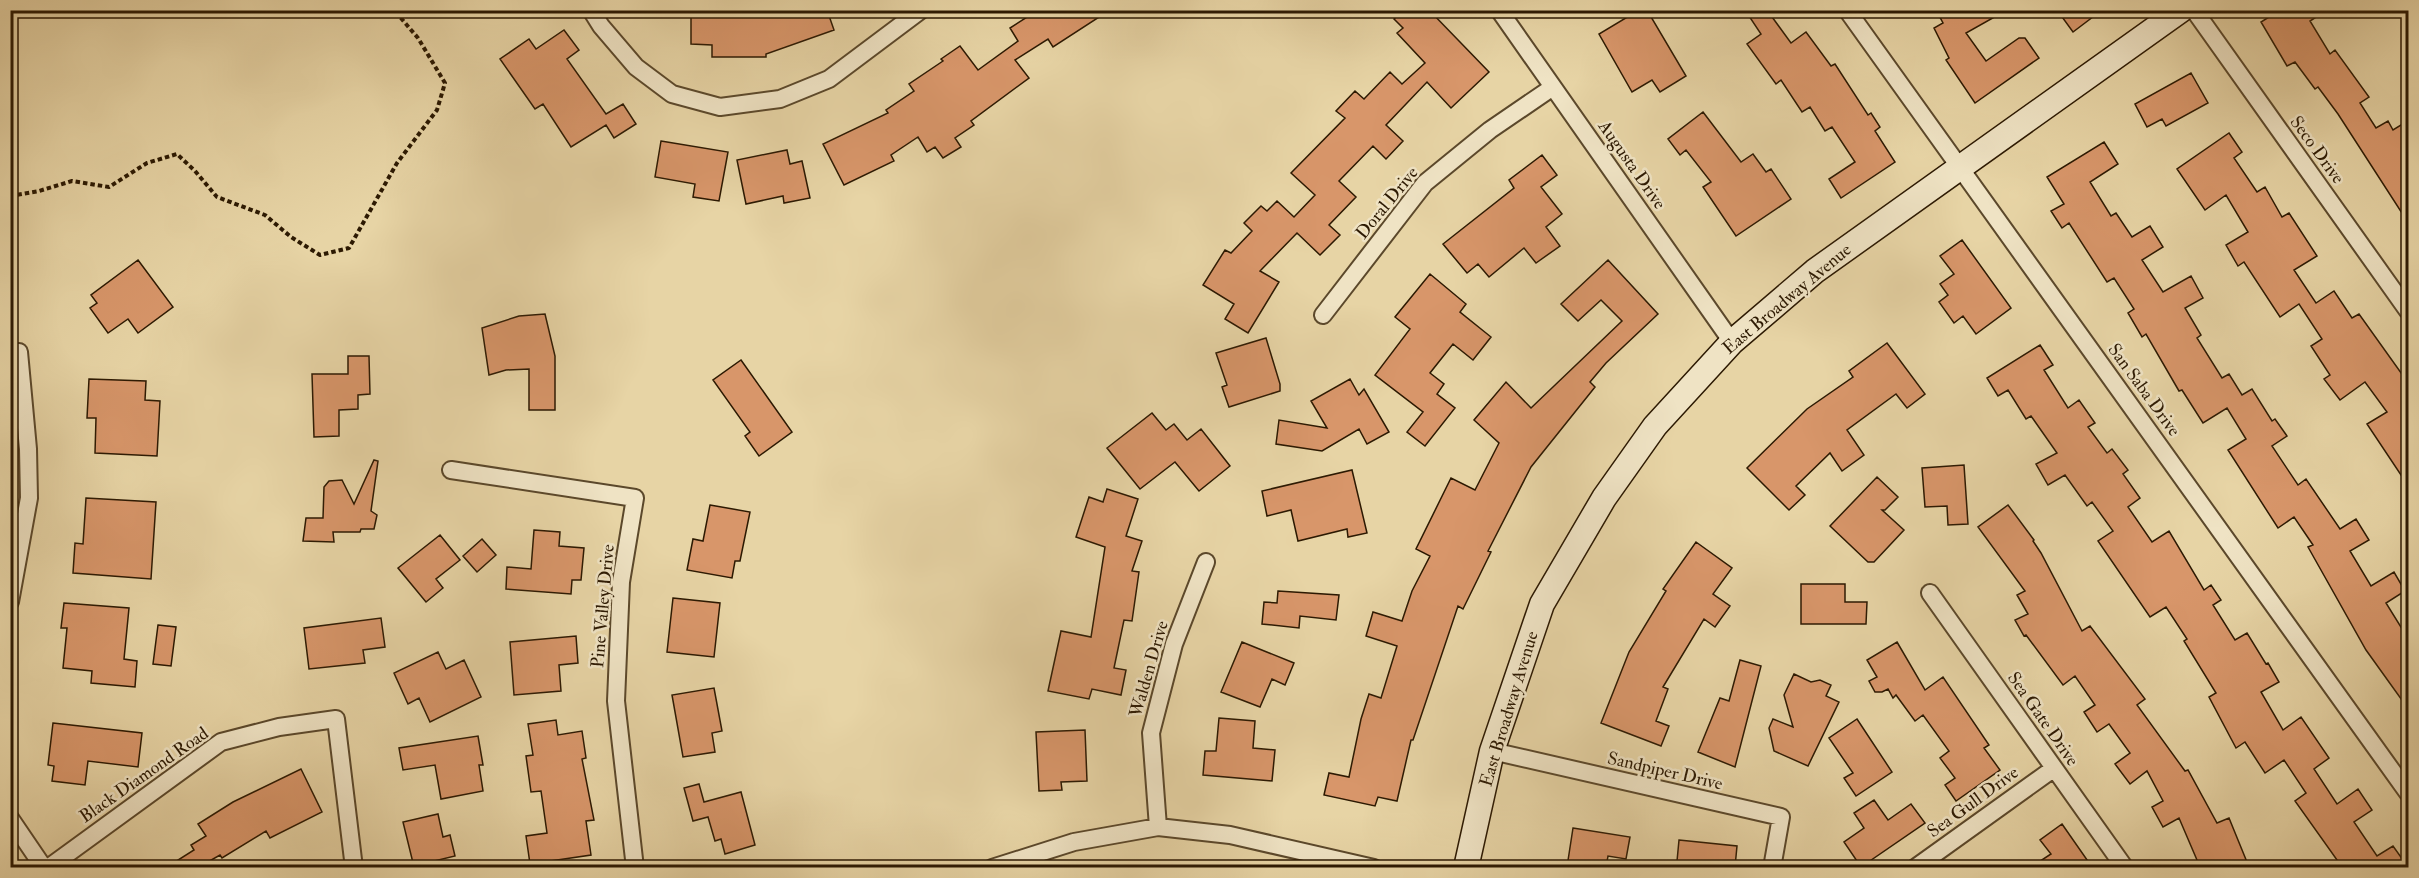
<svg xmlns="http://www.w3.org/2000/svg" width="2419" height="878" font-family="'IM FELL Double Pica',serif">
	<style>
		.building { fill: #d8966a; stroke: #2c1902; stroke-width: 1.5 }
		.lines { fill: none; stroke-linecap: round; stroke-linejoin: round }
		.street-casing { stroke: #5b482b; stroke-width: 20 }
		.secondary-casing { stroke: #2c1902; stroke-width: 27 }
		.path { stroke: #2c1902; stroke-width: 4; stroke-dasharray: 4.5 3; stroke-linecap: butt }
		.street { stroke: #efe3c4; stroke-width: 16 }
		.secondary { stroke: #efe3c4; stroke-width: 24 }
		.labels { text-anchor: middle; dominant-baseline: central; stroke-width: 5; stroke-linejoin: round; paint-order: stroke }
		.street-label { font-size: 18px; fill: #2c1902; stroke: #efe3c4 }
	</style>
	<rect width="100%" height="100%" fill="#e7d4a5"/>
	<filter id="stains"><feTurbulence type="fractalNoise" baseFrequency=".00333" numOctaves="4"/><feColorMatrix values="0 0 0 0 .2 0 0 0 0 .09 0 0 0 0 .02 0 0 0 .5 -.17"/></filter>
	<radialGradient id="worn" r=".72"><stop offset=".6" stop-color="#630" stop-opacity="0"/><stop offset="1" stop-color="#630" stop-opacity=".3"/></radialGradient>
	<path class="building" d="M715,10H827L834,30L766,54V57H712V45L691,44V16L715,17Z
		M1038,10H1110L1053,47L1048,39L1015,60L1029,78L971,121L974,125L955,138L961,147L943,158L935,147L927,152L918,137L891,155L894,161L844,185L823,144L888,113L886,110L914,91L909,84L943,61L941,59L960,46L978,70L1018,41L1010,28Z
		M1403,10H1429L1489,72L1451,108L1427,82L1386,125L1403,141L1386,159L1373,146L1339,181L1356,197L1329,225L1340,235L1320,255L1297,233L1260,271L1279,282L1248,333L1225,319L1234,304L1203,285L1225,250L1231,253L1252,231L1244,223L1261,206L1267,211L1277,201L1294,217L1315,195L1291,173L1345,118L1336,111L1355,91L1364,99L1390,72L1402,84L1425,63L1397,33L1403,28L1394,19Z
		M1639,10H1647L1686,76L1660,92L1652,80L1632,92L1599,34Z
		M1745,10H1767L1791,43L1806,32L1831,66L1835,64L1868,115L1871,113L1880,127L1875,131L1895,162L1841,198L1829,179L1855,162L1832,127L1825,131L1810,107L1802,112L1781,80L1776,84L1747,44L1761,34Z
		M1936,10H2007L1966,33L1986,61L2019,38H2025L2039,58L1975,103L1946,60L1949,58L1934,28L1943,23Z
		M2057,10H2102L2073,32Z
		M2280,10H2327L2310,21L2330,54L2335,50L2369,97L2360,103L2376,128L2388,121L2393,130L2409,120V224L2338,114L2318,87L2315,89L2295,62L2287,66L2261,22Z
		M564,30L579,50L567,59L606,114L623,104L636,124L614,138L606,125L571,147L543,104L535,109L500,59L529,39L536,49Z
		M2191,73L2208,103L2166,126L2162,119L2147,127L2135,104Z
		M1703,112L1741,162L1753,154L1766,172L1771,169L1791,199L1736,236L1703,187L1711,182L1686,150L1680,155L1668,139Z
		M2229,133L2242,152L2234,158L2257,192L2265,187L2282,217L2289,213L2317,256L2294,270L2316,303L2334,291L2352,318L2359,314L2409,384V487L2367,424L2387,412L2365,382L2340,400L2324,379L2330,375L2311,346L2322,339L2299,304L2280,317L2244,262L2238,266L2226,245L2248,232L2226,195L2205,210L2177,169Z
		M661,141L728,152L719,201L693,197L695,184L655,177Z
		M2104,142L2118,164L2090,182L2111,216L2116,213L2132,237L2150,226L2163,247L2142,260L2163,292L2191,276L2203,298L2185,308L2201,335L2197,338L2222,378L2229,374L2242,395L2252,389L2272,421L2275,419L2287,436L2272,446L2298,485L2306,479L2340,529L2356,519L2369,540L2350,551L2371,586L2394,572L2405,591L2386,603L2409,640V710L2366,650L2308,547L2313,545L2294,517L2278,528L2228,450L2246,439L2227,408L2203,423L2182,390L2179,391L2146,334L2142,337L2128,313L2134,309L2114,278L2107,282L2069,223L2062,228L2051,211L2064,204L2047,177Z
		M787,150L790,164L802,161L810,198L784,203L783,196L746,204L737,160Z
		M1542,155L1557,175L1541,187L1562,214L1546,227L1560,246L1536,263L1524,248L1489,277L1478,264L1467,273L1443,244L1514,188L1509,180Z
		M1962,240L2011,308L1976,334L1963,316L1954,323L1939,302L1948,295L1940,284L1954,274L1940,256Z
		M138,260L173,307L138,333L128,319L108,333L90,308L97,303L91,295Z
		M1608,260L1658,314L1606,363L1590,382L1595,387L1531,467L1488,551L1491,552L1463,609L1458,606L1413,740H1411L1397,801L1378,797L1375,806L1324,795L1329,773L1349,777L1361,719L1369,694L1381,698L1397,646L1366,636L1373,612L1402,621L1412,591L1430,556L1416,549L1451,478L1475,490L1499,443L1474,420L1506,382L1531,408L1622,321L1601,300L1578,321L1561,304Z
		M1430,274L1466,304L1460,312L1491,337L1473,360L1453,344L1430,373L1444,384L1437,394L1455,408L1425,446L1407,432L1423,412L1375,375L1410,329L1395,317Z
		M545,314L555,356V410H529V369L506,370L489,375L482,328L519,316Z
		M1266,338L1280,384V391L1229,407L1222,387L1227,385L1216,353Z
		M1887,343L1925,394L1907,408L1896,394L1847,430L1864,455L1842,471L1830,453L1796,486L1805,495L1789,510L1747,468L1807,409L1853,377L1849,371Z
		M2040,345L2053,365L2044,370L2068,408L2079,400L2095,423L2088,427L2107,453L2112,449L2128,470L2123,474L2140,498L2128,507L2152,542L2169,531L2204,590L2211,585L2221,600L2213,605L2235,640L2247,633L2266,664L2268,663L2279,682L2261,692L2283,730L2301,717L2329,758L2314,769L2337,804L2358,789L2372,810L2354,822L2377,856L2393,846L2408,867H2342L2295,801L2306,793L2284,760L2265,773L2245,742L2236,748L2209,697L2216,693L2184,641L2187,639L2166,607L2150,617L2098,541L2113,531L2092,502L2087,506L2065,475L2048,485L2036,464L2057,453L2031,416L2026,419L2008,390L1998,396L1987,378Z
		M348,356H369L370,394L358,395V409L339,410V436L314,437L312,374H348Z
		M741,360L792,432L759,456L745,436L750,432L713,380Z
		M89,379L146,381L145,400L160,401L157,456L95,453L96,418H87Z
		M1350,379L1359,395L1364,389L1389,432L1367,444L1359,429L1322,451L1276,444L1279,420L1327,428L1311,401Z
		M1152,413L1166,430L1174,424L1187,440L1201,429L1230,466L1199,491L1175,462L1140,489L1107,448Z
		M374,460L378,461L371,511L377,515L374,529H361L360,532H333L334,542L303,541L306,518H323L324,487L329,481L342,480L354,504Z
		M1964,465L1968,524L1948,525L1947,506L1925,507L1922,468Z
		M1352,470L1367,533L1348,537L1347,529L1298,541L1291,510L1267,516L1262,491Z
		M1877,477L1898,497L1885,510H1882L1904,530L1874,562H1868L1830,526Z
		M1107,489L1138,499L1126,536L1142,541L1132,571L1139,572L1132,621L1124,620L1114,668L1126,670L1121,695L1092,689L1089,699L1048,691L1061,631L1091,637L1105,547L1076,537L1089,497L1103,502Z
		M86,498L156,502L151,579L73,573L75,543L83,544Z
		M710,505L750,512L740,561H735L732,578L687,570L693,539L703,541Z
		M2008,505L2034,540L2033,541L2041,553L2082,631L2090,626L2145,699L2137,705L2185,771L2188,770L2217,823L2229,818L2249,867H2200L2179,818L2163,827L2152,807L2163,801L2147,771L2130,784L2115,764L2130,753L2109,724L2097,732L2084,712L2095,705L2075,676L2063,685L2026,635L2024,636L2015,620L2028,614L2017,595L2025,591L1978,527Z
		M534,530L560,532L559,546L584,548L581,580H572L571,594L506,589L507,567L531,569Z
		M440,535L460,560L436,579L443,588L426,602L398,568Z
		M482,539L496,555L477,572L463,556Z
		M1696,542L1732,568L1713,594L1730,606L1715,627L1704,619L1663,687L1668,689L1656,721L1669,726L1661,746L1601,723L1629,652L1666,591L1663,589Z
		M1801,584H1845V602H1867L1866,624H1801Z
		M1278,591L1339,595L1336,620L1300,616L1299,628L1262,624L1264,602L1277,603Z
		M673,598L720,603L714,657L667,652Z
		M64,603L129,608L124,659L137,661L135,687L91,683L92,671L63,668L67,628H61Z
		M381,618L385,647L363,650L365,663L309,669L304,628Z
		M158,625L176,627L171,666L153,664Z
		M576,636L578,663L559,665L561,691L514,695L510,642Z
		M1242,642L1294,663L1285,685L1272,679L1260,707L1221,692Z
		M1897,642L1925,690L1943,677L1989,745L1984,748L2000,770L1956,801L1945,785L1955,778L1940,758L1949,751L1923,715L1915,721L1896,695L1893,698L1888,689L1882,692H1875L1869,681L1877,677L1867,660Z
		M438,652L446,669L464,660L481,697L430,722L419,698L408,704L394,673Z
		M1740,660L1761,666L1735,767L1698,752L1720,698L1729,701Z
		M1794,674L1811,682L1820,680L1831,685L1826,696L1839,702L1808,766L1774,751L1769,728L1773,719L1793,727L1784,695Z
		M714,688L722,731L712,733L715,752L683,757L672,695Z
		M1219,718L1255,721L1253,748L1275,750L1272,781L1203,775L1205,751H1216Z
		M1857,719L1892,772L1856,796L1844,778L1853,773L1829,738Z
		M556,720L558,735L582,731L586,758L582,759L594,820L586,821L591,855L530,864L526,836L547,833L541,791L531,792L526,756L533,755L528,724Z
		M53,723L142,733L138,767L88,761L85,785L52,781L54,766L48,765Z
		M1085,730L1087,781L1061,782L1062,790L1039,791L1036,732Z
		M478,736L483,765H479L483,791L441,799L435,765L403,770L399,748Z
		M301,769L322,812L270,838L266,831L222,858L220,855L199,867H167L194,850L191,845L206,836L198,824L233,802Z
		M699,784L704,802L741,792L755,845L725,854L721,839L715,841L708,817L693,821L684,788Z
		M1874,800L1888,820L1911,804L1925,823L1861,867L1844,842L1864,828L1854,813Z
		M438,814L443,837L450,835L455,856L434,861L435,867H414L403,822Z
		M2062,824L2092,867H2031L2051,854L2040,840Z
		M1573,828L1630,837L1626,859L1608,856L1606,867H1567Z
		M1679,840L1737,846L1735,867H1703V864L1677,861Z"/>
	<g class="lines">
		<defs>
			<path id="street" d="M591,10L601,26L636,67L672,94L720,107L780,99L829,79L921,10
				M1499,10L1732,342
				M1847,10L2408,793
				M2194,10L2408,311
				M1323,315L1425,183L1490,130L1553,87
				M451,470L635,498L621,582L616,701L635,868
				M1930,593L2125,868
				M10,602L29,498L28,449L19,352
				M1492,751L1781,817L1772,868
				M10,818L44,868
				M1158,827L1151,733L1174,644L1206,562
				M48,868L221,742L279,727L336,719L354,868
				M992,868L1074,842L1158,827L1230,835L1374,868
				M1915,868L2053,769"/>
			<path id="secondary" d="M1466,868L1492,751L1542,604L1604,498L1655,426L1732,342L1815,271L2181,10"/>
		</defs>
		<use href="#street" class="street-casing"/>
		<use href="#secondary" class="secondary-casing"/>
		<path class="path" d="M10,196L39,191L72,181L109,187L147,163L177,154L195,171L217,197L265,215L291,237L320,255L349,248L397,163L437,110L445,83L418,38L394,10"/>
		<use href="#street" class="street"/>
		<use href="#secondary" class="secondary"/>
	</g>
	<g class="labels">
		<g class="street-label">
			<text transform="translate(2317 150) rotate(54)">Seco Drive</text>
			<text transform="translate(1632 165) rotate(55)">Augusta Drive</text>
			<text transform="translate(1387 203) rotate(-51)">Doral Drive</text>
			<text transform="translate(1787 299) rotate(-40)">East Broadway Avenue</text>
			<text transform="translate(2144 390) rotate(54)">San Saba Drive</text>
			<text transform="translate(603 606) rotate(-85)">Pine Valley Drive</text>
			<text transform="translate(1149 669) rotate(-74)">Walden Drive</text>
			<text transform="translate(1509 709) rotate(-73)">East Broadway Avenue</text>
			<text transform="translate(2043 719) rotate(55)">Sea Gate Drive</text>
			<text transform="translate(1665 771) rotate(13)">Sandpiper Drive</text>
			<text transform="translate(144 775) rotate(-35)">Black Diamond Road</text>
			<text transform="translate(1973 802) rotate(-36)">Sea Gull Drive</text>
		</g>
	</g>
	<rect width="2419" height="878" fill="none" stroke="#e7d4a5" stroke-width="36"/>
	<rect x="12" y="12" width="2395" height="854" fill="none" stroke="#2c1902" stroke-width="3"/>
	<rect x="18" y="18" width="2383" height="842" fill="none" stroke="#2c1902" stroke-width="1.5"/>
	<rect width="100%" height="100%" filter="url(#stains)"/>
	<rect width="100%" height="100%" fill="url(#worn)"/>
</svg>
